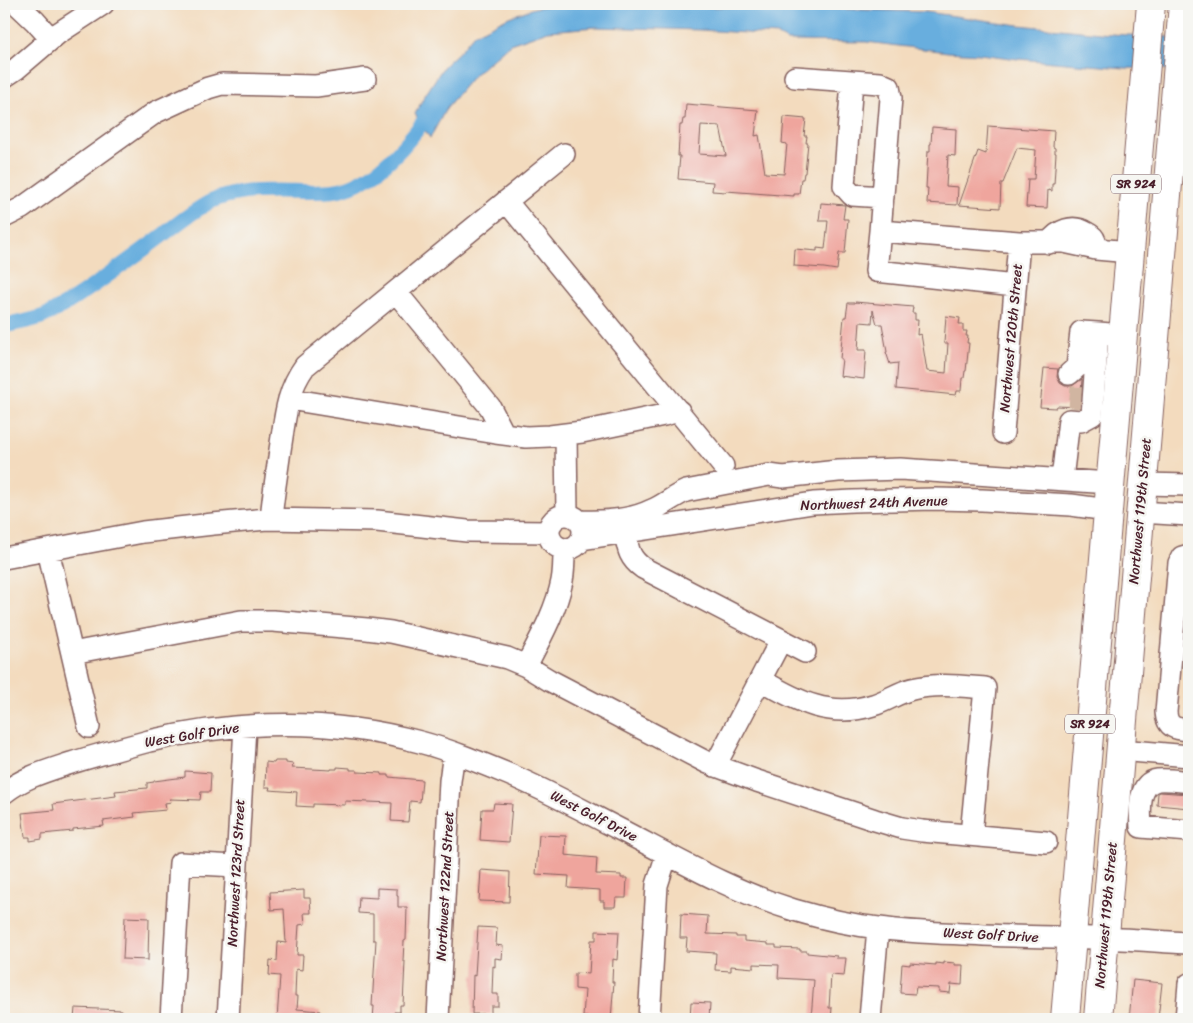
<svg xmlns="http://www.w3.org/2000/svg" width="1193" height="1023" font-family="Sriracha,sans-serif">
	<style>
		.water { fill: #67aede; stroke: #586684 }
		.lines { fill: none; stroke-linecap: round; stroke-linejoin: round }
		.canal { stroke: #67aede; stroke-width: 15 }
		.building { fill: #efa59d; fill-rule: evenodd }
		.minor-tunnel { stroke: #d1b5a1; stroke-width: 21; stroke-dasharray: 21 11; stroke-linecap: butt }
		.minor-casing { stroke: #85615e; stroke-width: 24 }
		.highway-casing { stroke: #85615e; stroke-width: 30 }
		.minor { stroke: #fff; stroke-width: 21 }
		.highway { stroke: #fff; stroke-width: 28 }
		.labels { text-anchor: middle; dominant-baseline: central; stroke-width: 5; stroke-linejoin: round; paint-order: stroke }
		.shield { fill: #f6f6f2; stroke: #7e6067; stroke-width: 1 }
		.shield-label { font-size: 12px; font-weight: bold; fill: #4a1f2b }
		.street-label { font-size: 14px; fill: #4a1f2b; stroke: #f6f6f2 }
	</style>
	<rect width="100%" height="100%" fill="#f6f6f2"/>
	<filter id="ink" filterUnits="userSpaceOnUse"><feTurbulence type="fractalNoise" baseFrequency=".02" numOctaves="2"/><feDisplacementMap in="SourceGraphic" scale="10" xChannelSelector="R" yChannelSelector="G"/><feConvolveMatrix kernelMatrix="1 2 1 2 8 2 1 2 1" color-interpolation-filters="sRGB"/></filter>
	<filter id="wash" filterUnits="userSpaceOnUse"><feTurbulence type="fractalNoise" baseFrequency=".0096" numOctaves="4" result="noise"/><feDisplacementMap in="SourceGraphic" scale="20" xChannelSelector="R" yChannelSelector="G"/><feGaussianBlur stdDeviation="1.12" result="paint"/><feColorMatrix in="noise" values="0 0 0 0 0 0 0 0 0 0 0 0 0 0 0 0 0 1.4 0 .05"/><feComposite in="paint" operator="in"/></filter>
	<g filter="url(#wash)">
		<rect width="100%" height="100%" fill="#f3dbbe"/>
		<path class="water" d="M560,4H668L691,7H777L926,12L1019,25L1110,34L1189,38V70L1125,68L1018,59L980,54L948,52L866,42L787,41L777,35L700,30L595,27L548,31L510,44L472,77L447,107L430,138L415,114L424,97L444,66L459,52L474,34L509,17L534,8Z"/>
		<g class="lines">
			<path class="canal" d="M4,326C17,323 31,321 44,316C64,307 81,294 99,282C121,266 142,251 163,235C178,223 193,211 210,202C231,192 254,191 277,191C296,191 318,193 337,190C377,183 411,140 433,108"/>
		</g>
		<g id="blocks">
			<path class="building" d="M686,104L758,110L755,136L759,135L765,173L784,174L787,144L782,143L784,117L806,119L804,136H807L806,143H808L805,173H804L803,179H801L799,194H794V196L726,191V192L712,191L713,182L678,179L680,156H678L680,125H682L683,119H685ZM701,125L720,126L726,156L699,154Z
				M988,126L1054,131L1053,147L1055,148V153H1056L1054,184H1052V191L1048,190L1047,208L1026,207L1028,179H1034L1036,150L1017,148L1003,183H1001L1000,208L959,205L978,151L986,154Z
				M932,127L956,129L955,156L948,155L946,186L958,187L957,205L927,203L928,188H926L928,151H930V144H931Z
				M821,203L845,205L843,219H848L845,253H839L837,270L824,268L794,266L795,249L817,251V248L825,249L828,221H819Z
				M855,302L913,307L912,313H915V320H918L917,335L921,334L927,371L946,373L948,343H944L946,316L960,318L959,324H963V331H967L966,336H968L967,343H969L966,371H965L964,378H962L961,391H957L956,395L896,389L898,363L890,364L886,352H887L882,324H877L873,310L872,323L860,322L858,350H866L864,379L840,376L842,359H840L844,317H846L848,303H855Z
				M1044,368L1058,369L1057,377L1060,383L1065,386H1072L1082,379L1080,407L1057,406L1056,408L1040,407Z
				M275,761H286V763L293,764L292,768L331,770V769H337V767L350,768V770H357V772L382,773L381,775H389V777L422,780L420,802L410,801L408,822L391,821L392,803L345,801V805L313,804V807L296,806L297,792L269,790L270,787H265L266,762L274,763Z
				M185,771L211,773L210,792H201L200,800L170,799L171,802L165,803L166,810L134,813L135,817L103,821L104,826L73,829V831L42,834V839L30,841V837H25L22,813L54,810L53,804L116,796L115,791L147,788V783L154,782V781L185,777Z
				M1160,792L1189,794V808L1157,805L1158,793Z
				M494,803L512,804L509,842L480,840L482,809H493Z
				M539,835L566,836L565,855L597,858L596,874L621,875V878H627L626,898H616L615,907H604V901H600V890L568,888L569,876L536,874Z
				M481,870L510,872L509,902L479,901Z
				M377,888L397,889V896H398V907H407L406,940L404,941L403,961H405L403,1005H400V1012H394L393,1019H373L374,1006H372L376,940H373V914L358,913L359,897L377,898Z
				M304,890V898H310L311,913H304L305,924L299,925L297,955H303L302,970L296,969L295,996H298L297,1009L320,1011L319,1019H277L280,976L269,975L270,960L277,961L278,942L286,943L284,909L271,910L270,892Z
				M681,914L708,916L707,934L736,935V937H744V941L768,943V945H776V948L800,949V951H807V953L837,956L836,958H846L844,976L831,975L829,1008H832L831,1019H811L814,980L778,978L779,965L754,964V968L731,966V971L715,970L716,953L686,951L687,938H680Z
				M125,917L149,918L148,960L123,959Z
				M478,927L497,928L496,945L503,946L502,959L495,958V967L493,966L492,994H498V1006H491V1014H472L473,975L475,976Z
				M596,931L619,932L617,960L613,959L612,982H614L611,1019H587V1017H583L585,990L575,989V973L589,974L591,940H596Z
				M944,962L955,963V965H963L962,985L951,984L950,993L939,992V988L916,987L915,994L900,993L902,964L910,965V963L936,965V963L944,964Z
				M1133,980L1162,983L1158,1019H1129Z
				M691,1002L710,1003L709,1019H690Z
				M75,1008L122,1010L121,1019H74Z"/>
		</g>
	</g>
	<g filter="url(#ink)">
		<use href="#blocks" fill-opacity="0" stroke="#85615e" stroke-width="1"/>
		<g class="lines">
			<path class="minor-tunnel" d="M1079,408L1082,375"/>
			<defs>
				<path id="minor" d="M17,4L35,21L51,39
					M4,77L16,69L57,34L103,4
					M795,77L880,83L889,87L891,98L880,231L876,271L1015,286
					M852,81L844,186L852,195L883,197
					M506,201L723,466
					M4,217L22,208L156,112L208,88L222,84L316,86L365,79
					M880,231L1019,242H1064L1096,249L1130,252
					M1049,243C1058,230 1073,224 1087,233C1091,235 1094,238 1095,241C1096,244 1096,247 1096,249
					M396,292L490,407L504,434
					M1069,374L1077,367L1081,332L1098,333
					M289,399L496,433L526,437L550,436L582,432L664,415L679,411
					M1003,433L1019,242
					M566,434L567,515
					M1062,479L1069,420L1081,421L1092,415L1098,333L1123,335
					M1143,484L1189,485
					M1140,512L1189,515
					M549 532a17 17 0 1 1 34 0a17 17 0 1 1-34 0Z
					M271,519C273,496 277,473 280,450C285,419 286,392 305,366L564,154
					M580,521C604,522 630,521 652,510C664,505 674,496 686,491L769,475L783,477L838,471L900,469L1110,483
					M625,533C628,549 629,558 643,568L805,652
					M582,539L813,503L853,501L935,499L982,500L1071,505L1108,510
					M48,550L89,727
					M1189,555L1182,557L1179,563L1166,712C1167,728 1176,729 1189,730
					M4,558L143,532L213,524L267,519L377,521L467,531L549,532
					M72,653L241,621H273L367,629L391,632L507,658L526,666L549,680L708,763L757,781L875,820L902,828L922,831L1046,842
					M526,666C540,639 556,611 562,581C564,571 564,560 564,550
					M761,680C797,701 830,719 873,705C887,701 899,692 912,689C936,683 961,686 985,688L971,835
					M1120,750L1189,756
					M715,766L781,640
					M1189,782C1179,781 1168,779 1158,780C1137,783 1140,812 1141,827L1189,831
					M4,793C24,777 47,771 71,763C97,755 123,748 149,741C238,720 331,718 420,742C450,750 479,762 508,774C546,790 582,810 619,829C677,859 731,891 794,910C821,918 850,925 879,928C914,933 949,933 984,935C1030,937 1075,937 1121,939C1144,940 1166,942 1189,943
					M171,1019L180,863L236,866
					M228,1019L245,727
					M438,1019L450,781L454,753
					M649,1019L657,885L667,854
					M870,1019L878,928
					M1186,1019L1189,984"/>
				<path id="highway" d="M1065,1019L1151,4
					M1098,1019L1183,4"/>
			</defs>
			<use href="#minor" class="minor-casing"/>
			<use href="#highway" class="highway-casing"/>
			<use href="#minor" class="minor"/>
			<use href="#highway" class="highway"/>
		</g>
	</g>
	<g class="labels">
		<g class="shield">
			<rect x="1111" y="174.5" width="50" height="19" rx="4"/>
			<rect x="1065" y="714.5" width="50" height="19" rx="4"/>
		</g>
		<g class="shield-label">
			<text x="1136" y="184">SR 924</text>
			<text x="1090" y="724">SR 924</text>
		</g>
		<g class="street-label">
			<text transform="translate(1011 338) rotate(-85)">Northwest 120th Street</text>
			<text transform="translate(874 503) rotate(-2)">Northwest 24th Avenue</text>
			<text transform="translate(1140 511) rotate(-85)">Northwest 119th Street</text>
			<text transform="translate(192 735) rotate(-9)">West Golf Drive</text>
			<text transform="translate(594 816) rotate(27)">West Golf Drive</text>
			<text transform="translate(236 873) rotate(-87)">Northwest 123rd Street</text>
			<text transform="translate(445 886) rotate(-87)">Northwest 122nd Street</text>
			<text transform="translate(1106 915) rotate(-85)">Northwest 119th Street</text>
			<text transform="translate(991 935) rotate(3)">West Golf Drive</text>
		</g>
	</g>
	<rect width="1193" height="1023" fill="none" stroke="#f6f6f2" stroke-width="20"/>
</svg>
